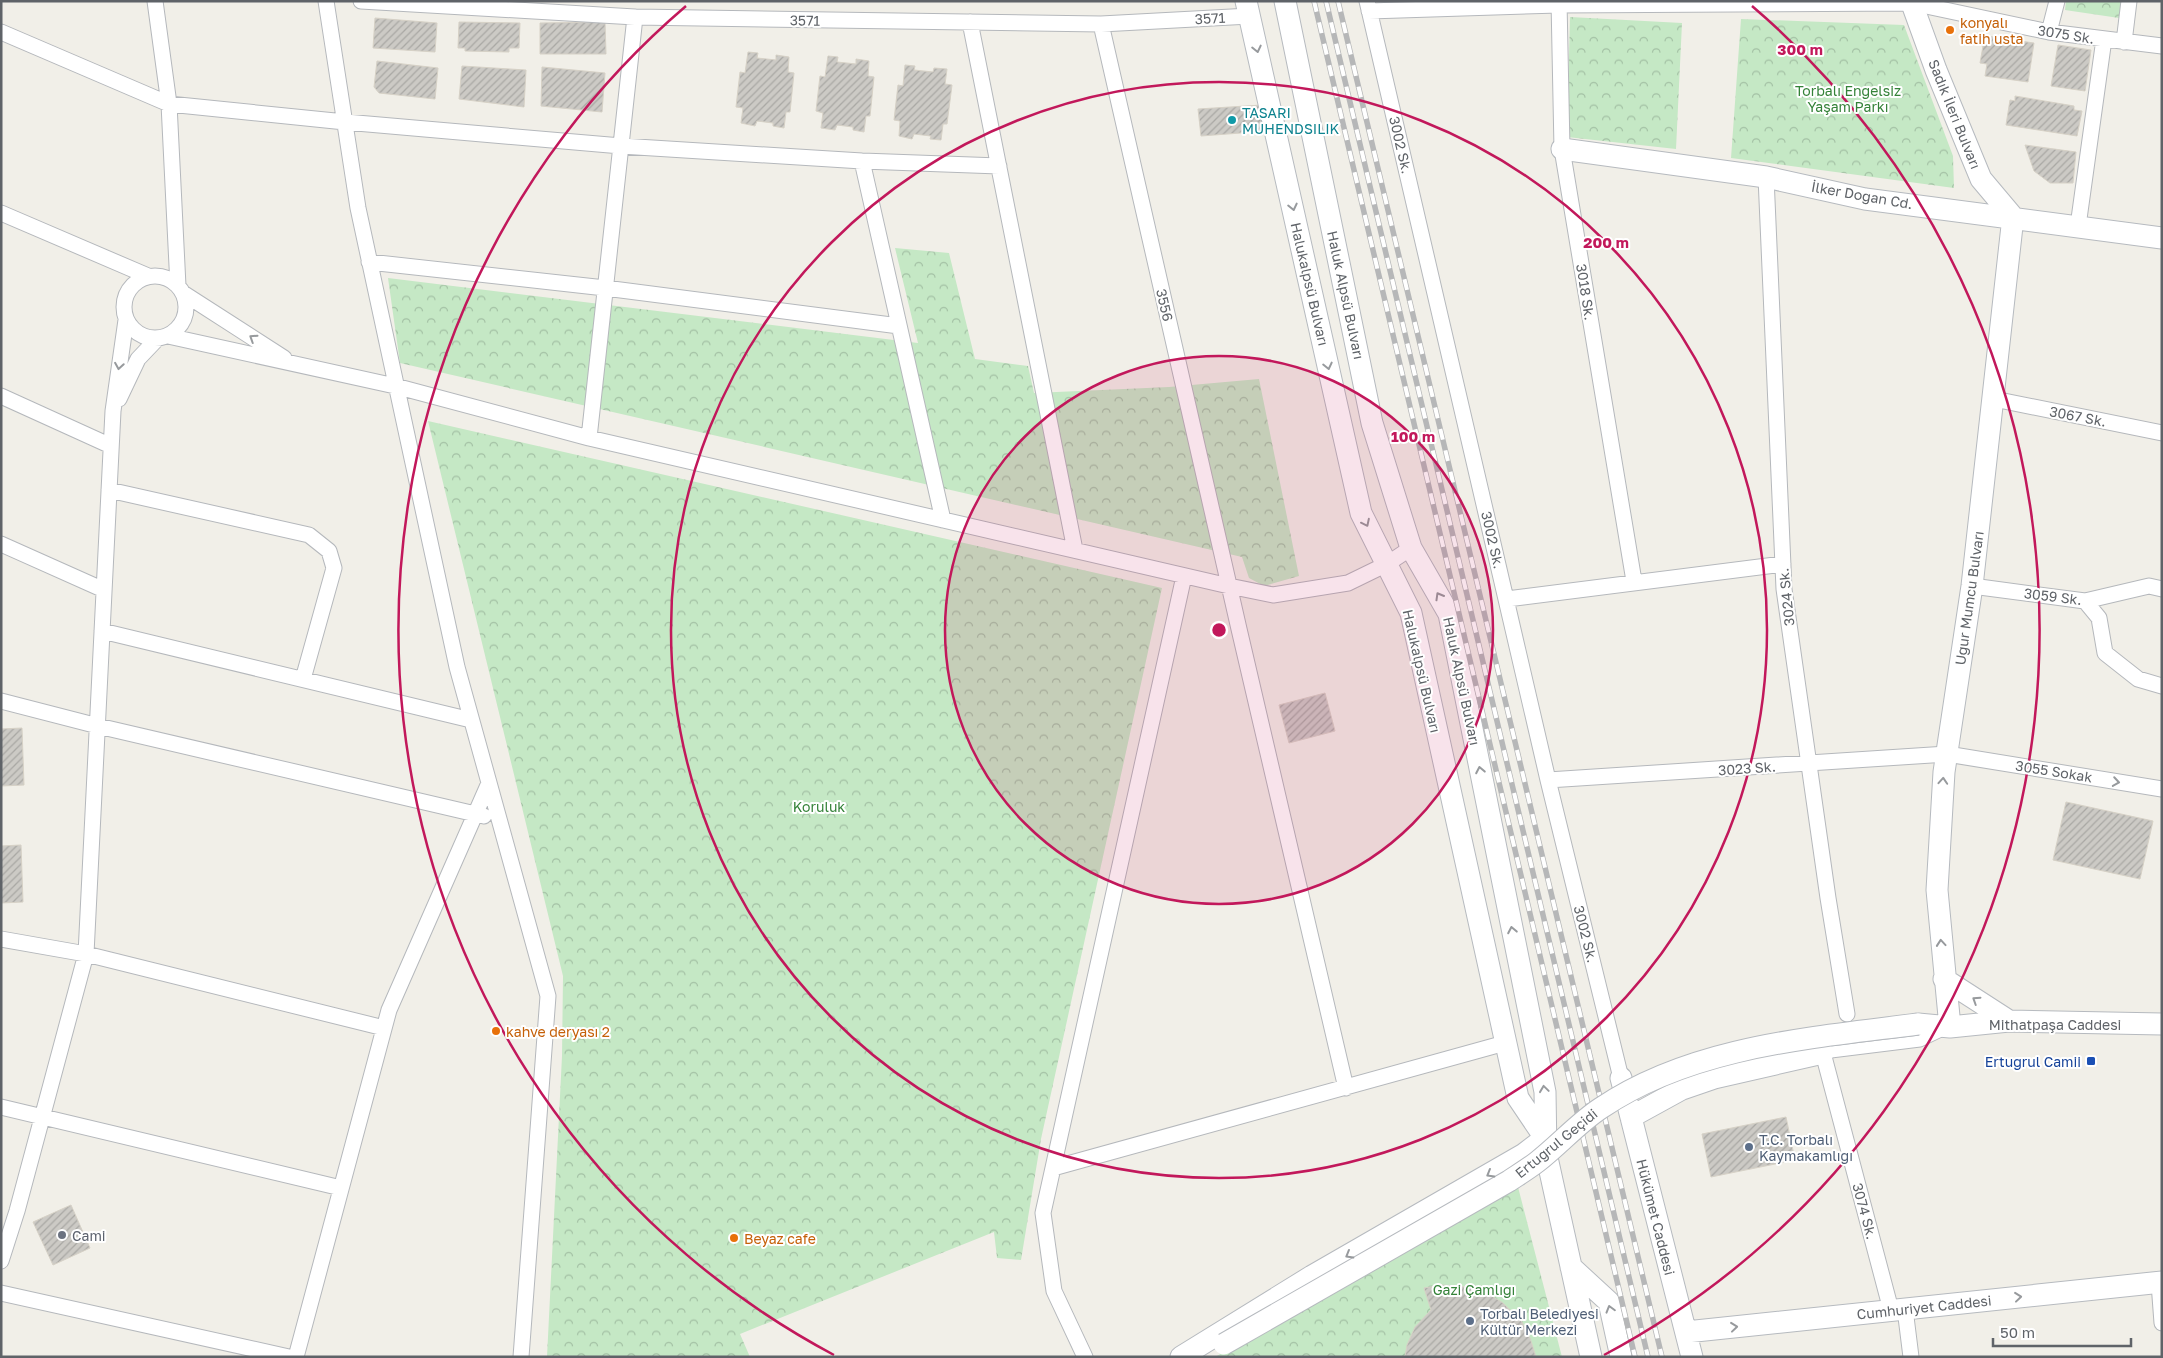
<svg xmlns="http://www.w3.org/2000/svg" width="2163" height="1358" font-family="'Golos Text',sans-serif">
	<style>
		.park { fill: url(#park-crowns) }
		.building { fill: url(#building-hatch); stroke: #d6d1c6 }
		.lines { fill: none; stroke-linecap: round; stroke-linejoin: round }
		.pedestrian-casing { stroke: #b5b8bc; stroke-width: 13 }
		.minor-casing { stroke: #b5b8bc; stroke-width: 17 }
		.secondary-casing { stroke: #b6babf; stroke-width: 23 }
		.pedestrian { stroke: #fff; stroke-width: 11 }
		.minor { stroke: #fff; stroke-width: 15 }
		.secondary { stroke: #fff; stroke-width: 21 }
		.rail-casing { stroke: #b6b7b8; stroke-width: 5.5 }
		.rail { stroke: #fff; stroke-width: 4; stroke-dasharray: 11; stroke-linecap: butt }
		.secondary-bridge-casing { stroke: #b6babf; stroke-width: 23; stroke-linecap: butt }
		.secondary-bridge { stroke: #fff; stroke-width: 21 }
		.oneway { stroke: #979a9d }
		.ring { fill: none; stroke: #c2185b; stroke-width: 2.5 }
		.food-dot { fill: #e8710a; stroke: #fff; stroke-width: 2 }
		.culture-dot { fill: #0f9aa8; stroke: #fff; stroke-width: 2 }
		.transit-dot { fill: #1a4fb4; stroke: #fff; stroke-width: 2 }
		.service-dot { fill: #5c6f8a; stroke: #fff; stroke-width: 2 }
		.worship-dot { fill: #6b7280; stroke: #fff; stroke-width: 2 }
		.labels { text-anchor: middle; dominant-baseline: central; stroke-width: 4; stroke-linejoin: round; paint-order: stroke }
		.street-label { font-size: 14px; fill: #5f6368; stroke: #fff }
		.food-label { font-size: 14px; fill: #c56008; stroke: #fff; text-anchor: start }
		.park-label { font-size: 14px; fill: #348238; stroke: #fff }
		.culture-label { font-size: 14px; fill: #0d838f; stroke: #fff; text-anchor: start }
		.transit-label { font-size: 14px; fill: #164399; stroke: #fff; text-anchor: end }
		.service-label { font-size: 14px; fill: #4e5e75; stroke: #fff; text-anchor: start }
		.worship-label { font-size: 14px; fill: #5b616d; stroke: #fff; text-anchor: start }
		.centre { fill: #c2185b; stroke: #fff; stroke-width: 2.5 }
		.ring-label { font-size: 15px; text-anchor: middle; font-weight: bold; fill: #c2185b; stroke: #fff; stroke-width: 4; stroke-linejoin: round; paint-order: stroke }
	</style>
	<defs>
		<pattern id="park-crowns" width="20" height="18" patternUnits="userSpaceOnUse" patternTransform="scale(1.25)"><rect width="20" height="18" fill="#c5e8c5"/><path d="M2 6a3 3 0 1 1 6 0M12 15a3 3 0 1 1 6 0" fill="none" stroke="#a3c0a4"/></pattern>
		<pattern id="building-hatch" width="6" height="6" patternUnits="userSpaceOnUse" patternTransform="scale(1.25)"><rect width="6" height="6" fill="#cccac5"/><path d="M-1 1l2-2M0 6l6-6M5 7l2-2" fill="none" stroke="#a9a8a4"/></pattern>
	</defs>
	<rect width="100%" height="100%" fill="#f1efe8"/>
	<path class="park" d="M2066,1H2122L2119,18L2065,10Z
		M1570,17L1682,23L1676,149L1567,137Z
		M1741,19L1904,25L1953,156L1954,188L1731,158Z
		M895,248L949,253L975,359L1028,366L1034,393L1169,387L1259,379L1299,576L1264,586L1249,578L1242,557L400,363L388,278L918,343Z
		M428,421L1162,588L1041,1139L1021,1260L997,1258L994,1232L740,1334L750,1357H547L562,1056L563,976Z
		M1518,1187L1562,1357H1215Z"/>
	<path class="building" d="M375,18L437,23L435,52L373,48Z
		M459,22L520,23L519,48H509V52L465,51V48H458Z
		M605,22L606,54H540V23Z
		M1980,35L2034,43L2028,82L1985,76L1987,64L1980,63L1983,46L1979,45Z
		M2058,45L2091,50L2085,91L2051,86Z
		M748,52L758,53L757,58L776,60V55L789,57L788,72L794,73L790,112H786L784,128L773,126V123L757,121L755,126L741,123L743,108L736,107L740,72L745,73Z
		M828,56L838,57L837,62L856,64V59L869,61L868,76L874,77L870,116H866L864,132L853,130V127L837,125L835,130L821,128L823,113L816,111L820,76L825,77Z
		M377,61L438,68L435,99L379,93L374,87Z
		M905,65L915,66L914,70L933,72L934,68L947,69L945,84L952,85L947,124H943L941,140L930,139L931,136L914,134L912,139L899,136L900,121L894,120L898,85L903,86Z
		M462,66L526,70L524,107L459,99Z
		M542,67L605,73L602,112L541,106Z
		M2015,96L2074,106V110L2082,111L2077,136L2006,125L2010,100L2015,101Z
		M1262,105L1267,131L1201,136L1198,109Z
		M2025,145L2076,152L2073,183H2050L2034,171Z
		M1325,693L1335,731L1289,743L1279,705Z
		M22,728L24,785L1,786V729Z
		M2066,802L2153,821L2140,879L2053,860Z
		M21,845L23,902L1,903V846Z
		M1786,1117L1795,1160L1711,1177L1702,1134Z
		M71,1205L90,1248L53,1265L33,1222Z
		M1442,1285L1470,1287L1487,1293L1503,1303L1522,1322L1530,1338L1536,1357H1405L1407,1345L1415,1327L1431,1310L1424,1288Z"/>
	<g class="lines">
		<defs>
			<path id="pedestrian" d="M1823,1053L1920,1041L1943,1030"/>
			<path id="minor" d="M155,1L169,104L178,286
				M326,1L358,208L457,667L548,996L521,1357
				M361,1L635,17L1101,24L1250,16
				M1367,1L1548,780L1621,1078
				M1559,1L1562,149L1634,581
				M1369,11L1559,5L1912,3L2049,32L2162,46
				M970,22L1075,550
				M1101,24L1239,629L1346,1088
				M1,32L169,104L345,122L621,146L862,161L999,166
				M2049,32L2057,1
				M2124,42L2129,1
				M862,161L943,520
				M1766,177L1784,589L1828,898L1847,1014
				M1,213L148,276
				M2078,226L2104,39
				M369,262L605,288L899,326
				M124 307a31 31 0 1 1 62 0a31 31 0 1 1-62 0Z
				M183,293L284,358
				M168,336L395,386L589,438L1229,586L1273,595L1348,583L1387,564L1411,548
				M1,396L111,446
				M119,399L138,359L158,338
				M1994,399L2162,433
				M589,438L635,17
				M109,490L309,535L329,551L334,568L303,679
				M1,544L104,590
				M1972,586L2085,601L2149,586L2162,589
				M1507,599L1783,564
				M2085,601L2099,618L2105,653L2138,679L2162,686
				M102,631L471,720
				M1,701L98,726L484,816
				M1548,780L1947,754L2162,789
				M1,939L86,954L384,1028
				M1823,1053L1891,1310
				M1,1107L341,1188
				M1053,1168L1505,1043
				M1,1261L17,1211L86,954L113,411L126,320
				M2159,1283L2162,1323
				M1,1293L289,1357
				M1905,1309L1911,1357
				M296,1357L389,1010L489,783
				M1085,1357L1054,1291L1043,1213L1184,576"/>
			<path id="secondary" d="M1246,1L1361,513L1411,613L1518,1098L1545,1138
				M1285,1L1372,423L1411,548L1449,614L1545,1092L1546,1153L1591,1357
				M1911,1L1936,70L1981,179L2013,217
				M1562,149L1766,177L1865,199L2162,238
				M1944,979L2009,1021
				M1918,1024L1950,1027L2009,1021L2162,1024
				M1950,1027L1937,890L1944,772L1972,586L2013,217
				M1621,1078L1692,1357
				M1631,1117L1682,1089L1714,1078L1823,1053
				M1571,1267L1609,1302L1621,1357
				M1686,1332L2162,1282
				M1181,1357L1312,1276L1524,1154L1545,1138"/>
		</defs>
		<use href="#pedestrian" class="pedestrian-casing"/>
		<use href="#minor" class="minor-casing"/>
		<use href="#secondary" class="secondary-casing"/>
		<use href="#pedestrian" class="pedestrian"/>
		<use href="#minor" class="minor"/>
		<use href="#secondary" class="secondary"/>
		<defs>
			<path id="rail" d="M1314,1L1635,1357
				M1326,1L1648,1357
				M1338,1L1662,1357"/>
		</defs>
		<use href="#rail" class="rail-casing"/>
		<use href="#rail" class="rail"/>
		<defs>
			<path id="secondary-bridge" d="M1224,1344L1509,1181C1518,1175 1528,1169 1537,1162C1559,1145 1578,1123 1601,1108C1693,1046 1811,1038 1918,1024"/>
		</defs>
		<use href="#secondary-bridge" class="secondary-bridge-casing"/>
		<use href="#secondary-bridge" class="secondary-bridge"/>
	</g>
	<defs><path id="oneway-chevron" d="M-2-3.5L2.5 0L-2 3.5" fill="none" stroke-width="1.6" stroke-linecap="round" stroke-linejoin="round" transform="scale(1.25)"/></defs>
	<g class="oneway">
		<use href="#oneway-chevron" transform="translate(1257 49) rotate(77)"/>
		<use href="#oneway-chevron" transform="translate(1293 207) rotate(77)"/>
		<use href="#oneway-chevron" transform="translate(253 338) rotate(-147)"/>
		<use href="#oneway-chevron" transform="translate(119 366) rotate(99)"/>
		<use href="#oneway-chevron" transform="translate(1328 366) rotate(77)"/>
		<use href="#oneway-chevron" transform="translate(1366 523) rotate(64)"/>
		<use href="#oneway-chevron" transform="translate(1439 596) rotate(-120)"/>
		<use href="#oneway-chevron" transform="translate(1480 770) rotate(-101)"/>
		<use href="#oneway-chevron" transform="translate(1943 781) rotate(-86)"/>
		<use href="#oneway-chevron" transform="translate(2116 782) rotate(9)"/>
		<use href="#oneway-chevron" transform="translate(1512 930) rotate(-101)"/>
		<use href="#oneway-chevron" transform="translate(1941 943) rotate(-95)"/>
		<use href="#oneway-chevron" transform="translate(1976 1000) rotate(-147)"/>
		<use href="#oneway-chevron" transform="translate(1544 1089) rotate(-98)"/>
		<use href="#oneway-chevron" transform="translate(1490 1174) rotate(150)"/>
		<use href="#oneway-chevron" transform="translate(1349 1255) rotate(150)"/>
		<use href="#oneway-chevron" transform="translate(2018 1297) rotate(-6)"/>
		<use href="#oneway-chevron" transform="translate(1610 1309) rotate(-106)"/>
		<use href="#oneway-chevron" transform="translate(1734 1327) rotate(-6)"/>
	</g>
	<circle cx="1219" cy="630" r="274" fill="#c2185b" fill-opacity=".12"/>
	<g class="ring">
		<circle cx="1219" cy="630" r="274"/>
		<circle cx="1219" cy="630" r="548"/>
		<path d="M834 1355A821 821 0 0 1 686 6M1752 6A821 821 0 0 1 1604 1355"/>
	</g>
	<g class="food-dot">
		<circle cx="1950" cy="30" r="5"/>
		<circle cx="496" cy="1031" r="5"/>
		<circle cx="734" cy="1238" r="5"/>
	</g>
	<circle class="culture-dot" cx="1232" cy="120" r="5"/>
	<rect class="transit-dot" x="2086" y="1056" width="10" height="10" rx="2.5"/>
	<g class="service-dot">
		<circle cx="1749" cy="1147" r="5"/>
		<circle cx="1470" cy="1321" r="5"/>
	</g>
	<circle class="worship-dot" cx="62" cy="1235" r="5"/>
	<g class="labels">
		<g class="street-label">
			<text transform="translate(1210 18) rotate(-3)">3571</text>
			<text transform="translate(805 20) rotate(1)">3571</text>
			<text transform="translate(2066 34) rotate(9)">3075 Sk.</text>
			<text transform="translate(1955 114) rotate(68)">Sadık İleri Bulvarı</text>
			<text transform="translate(1401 145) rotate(77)">3002 Sk.</text>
			<text transform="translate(1862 195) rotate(10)">İlker Doğan Cd.</text>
			<text transform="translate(1310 284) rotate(77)">Halukalpsü Bulvarı</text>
			<text transform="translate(1586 292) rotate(81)">3018 Sk.</text>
			<text transform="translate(1346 295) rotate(78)">Haluk Alpsü Bulvarı</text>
			<text transform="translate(1165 305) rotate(77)">3556</text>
			<text transform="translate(2078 416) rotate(11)">3067 Sk.</text>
			<text transform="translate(1493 540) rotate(77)">3002 Sk.</text>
			<text transform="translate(2053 596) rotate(7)">3059 Sk.</text>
			<text transform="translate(1786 597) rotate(-96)">3024 Sk.</text>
			<text transform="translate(1969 598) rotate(-82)">Uğur Mumcu Bulvarı</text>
			<text transform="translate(1422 671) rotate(77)">Halukalpsü Bulvarı</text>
			<text transform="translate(1462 681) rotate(78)">Haluk Alpsü Bulvarı</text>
			<text transform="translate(1747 768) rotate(-4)">3023 Sk.</text>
			<text transform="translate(2054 771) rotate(9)">3055 Sokak</text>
			<text transform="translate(1586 934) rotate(76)">3002 Sk.</text>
			<text x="2055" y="1024">Mithatpaşa Caddesi</text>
			<text transform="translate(1556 1143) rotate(-39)">Ertuğrul Geçidi</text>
			<text transform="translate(1865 1211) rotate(75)">3074 Sk.</text>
			<text transform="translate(1656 1217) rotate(76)">Hükümet Caddesi</text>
			<text transform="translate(1924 1307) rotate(-6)">Cumhuriyet Caddesi</text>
		</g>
		<g class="food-label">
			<text x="1960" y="22">konyalı<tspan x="1960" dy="16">fatih usta</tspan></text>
			<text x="506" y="1031">kahve deryası 2</text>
			<text x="744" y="1238">Beyaz cafe</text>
		</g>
		<g class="park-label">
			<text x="1848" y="90">Torbalı Engelsiz<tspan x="1848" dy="16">Yaşam Parkı</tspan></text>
			<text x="819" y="806">Koruluk</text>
			<text x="1474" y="1289">Gazi Çamlığı</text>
		</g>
		<g class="culture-label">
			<text x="1242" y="112">TASARI<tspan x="1242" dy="16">MUHENDSILIK</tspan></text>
		</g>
		<g class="transit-label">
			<text x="2081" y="1061">Ertuğrul Camii</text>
		</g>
		<g class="service-label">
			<text x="1759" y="1139">T.C. Torbalı<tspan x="1759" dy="16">Kaymakamlığı</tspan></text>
			<text x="1480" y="1313">Torbalı Belediyesi<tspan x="1480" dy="16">Kültür Merkezi</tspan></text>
		</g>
		<g class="worship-label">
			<text x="72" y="1235">Cami</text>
		</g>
	</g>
	<circle cx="1219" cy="630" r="8" class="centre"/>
	<g class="ring-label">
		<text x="1800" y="55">300 m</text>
		<text x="1606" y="248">200 m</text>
		<text x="1413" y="442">100 m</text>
	</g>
	<rect width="2163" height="1358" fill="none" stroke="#5f6368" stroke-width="5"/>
	<path d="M1993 1338v8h138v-8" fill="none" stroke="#5f6368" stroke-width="2.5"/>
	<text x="2000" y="1338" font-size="15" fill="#5f6368" stroke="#ffffff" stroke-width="4" paint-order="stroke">50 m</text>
</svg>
